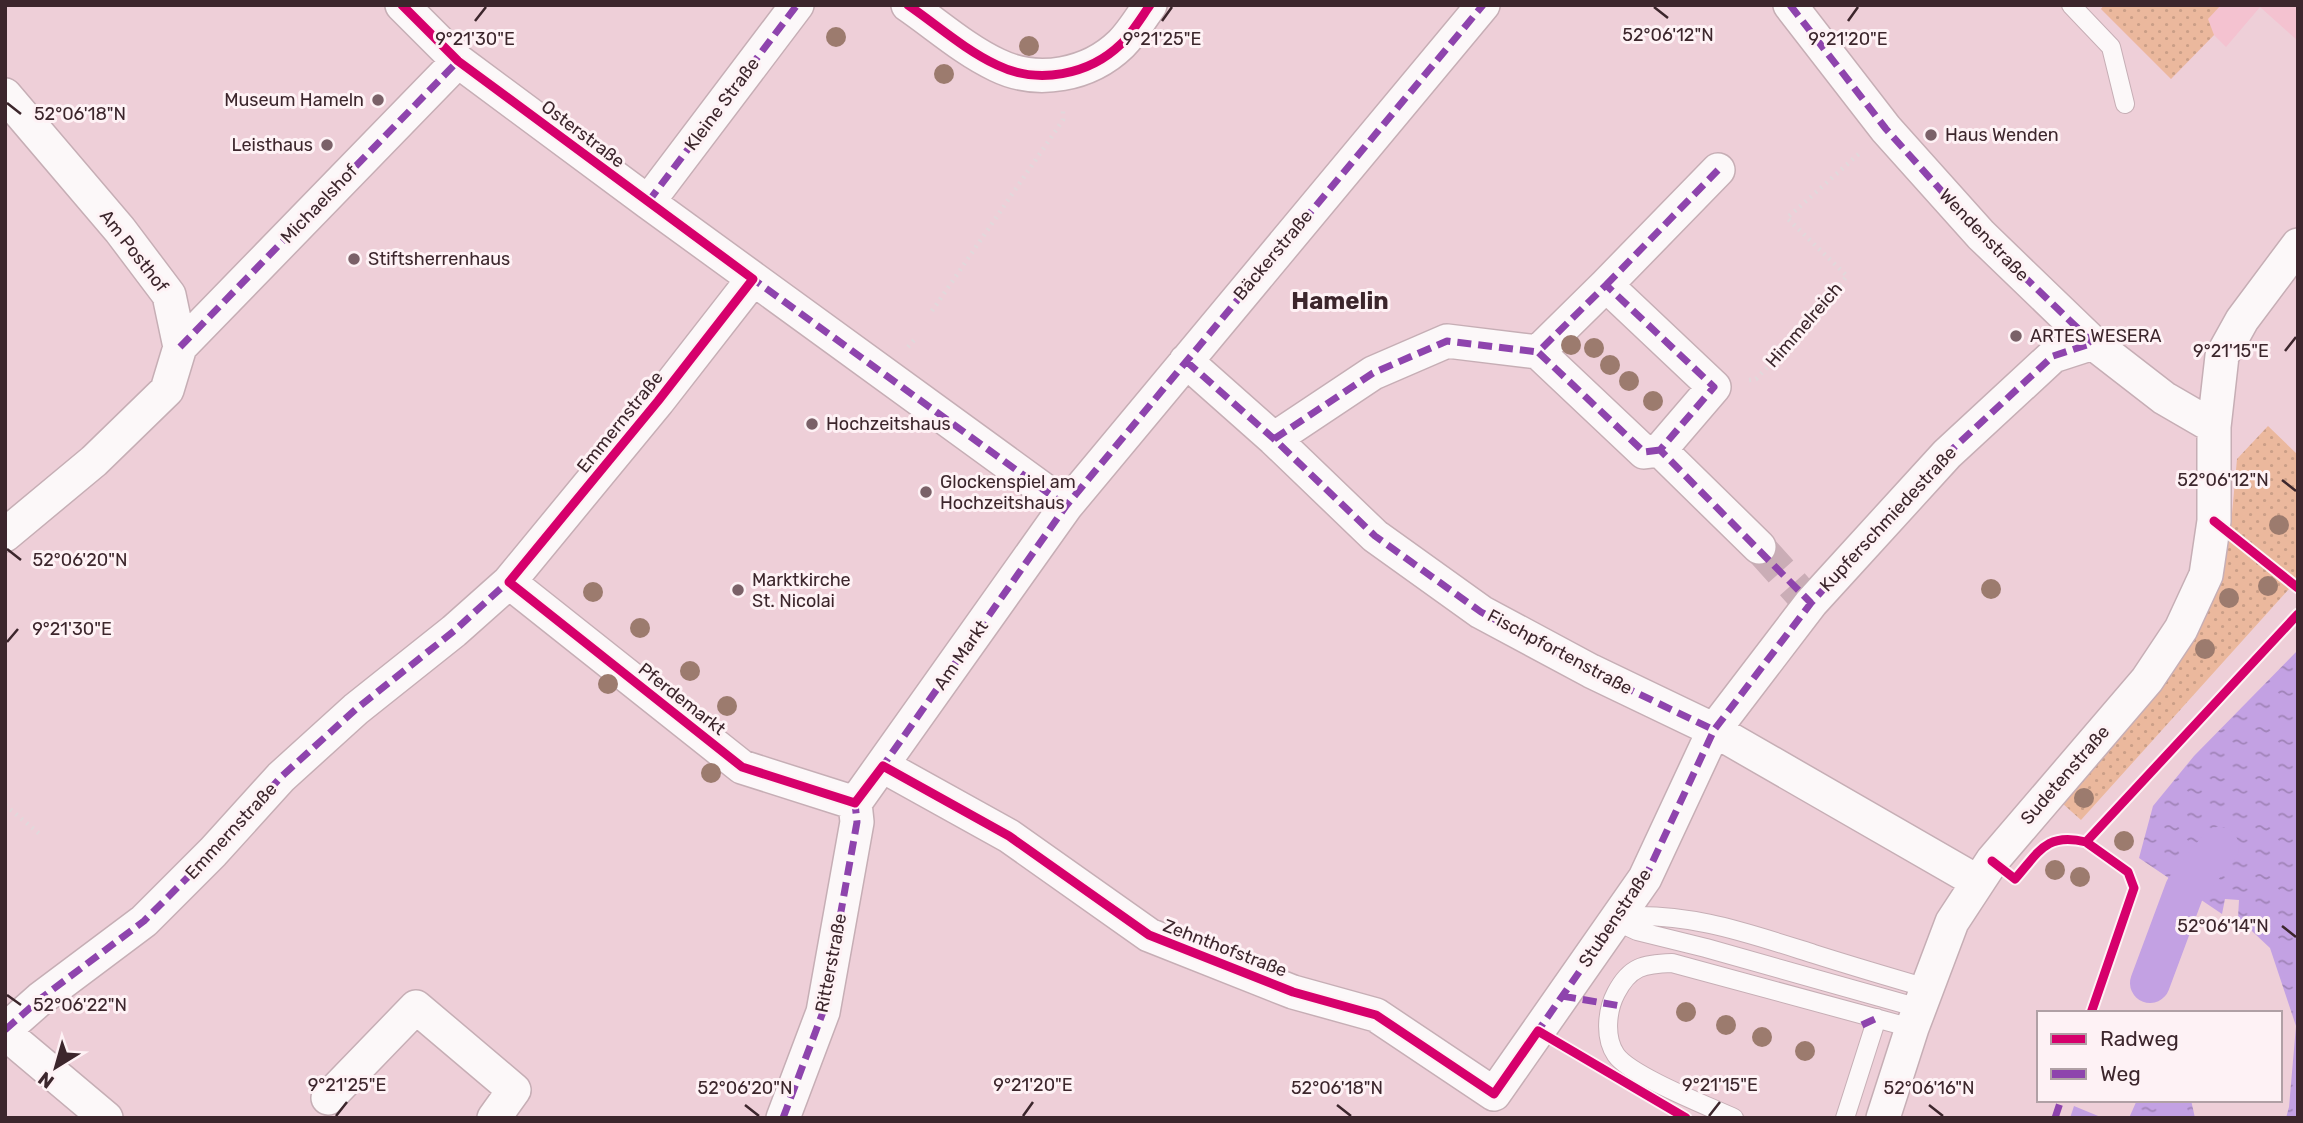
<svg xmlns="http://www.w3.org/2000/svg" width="2303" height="1123" font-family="Rubik,sans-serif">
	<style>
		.built { fill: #f4c2d0 }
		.green { fill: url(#green-dots) }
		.water { fill: url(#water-ripples) }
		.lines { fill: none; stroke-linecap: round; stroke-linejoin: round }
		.canal { stroke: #c3a1e3; stroke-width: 40 }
		.street-tunnel { stroke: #caadb6; stroke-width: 33; stroke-dasharray: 33 17; stroke-linecap: butt }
		.lane-casing { stroke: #c6aeb5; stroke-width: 20 }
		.street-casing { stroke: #c6aeb5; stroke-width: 36 }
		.path { stroke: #e2d8db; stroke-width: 4.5; stroke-dasharray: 2 5; stroke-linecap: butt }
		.lane { stroke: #fcf8f9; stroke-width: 18 }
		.street { stroke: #fcf8f9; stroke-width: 33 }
		.quiet { stroke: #8e44ad; stroke-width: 7; stroke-dasharray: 14 7; stroke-linecap: butt }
		.cycleway-casing { stroke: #fef2f5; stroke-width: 13 }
		.cycleway { stroke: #d6006c; stroke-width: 9 }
		.tree { fill: #9c7b6e }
		.ticks { fill: none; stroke: #3c262c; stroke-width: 2.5 }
		.poi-dot { fill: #7a6168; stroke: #fef2f5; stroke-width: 2.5 }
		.labels { text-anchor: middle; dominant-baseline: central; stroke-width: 6; stroke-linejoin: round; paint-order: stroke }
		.poi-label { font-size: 18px; fill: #3c262c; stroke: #fef2f5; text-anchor: start }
		.street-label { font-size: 18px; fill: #3c262c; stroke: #fef2f5 }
		.district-label { font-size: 24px; font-weight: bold; fill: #3c262c; stroke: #fef2f5 }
		.ticks-label { font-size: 18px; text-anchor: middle; fill: #3c262c; stroke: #fef2f5; stroke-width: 6; stroke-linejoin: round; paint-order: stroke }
	</style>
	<defs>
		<pattern id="green-dots" width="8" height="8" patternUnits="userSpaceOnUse" patternTransform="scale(1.75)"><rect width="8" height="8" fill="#ebb89d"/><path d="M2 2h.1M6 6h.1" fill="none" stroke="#ca9e87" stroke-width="1.8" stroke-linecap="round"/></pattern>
		<pattern id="water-ripples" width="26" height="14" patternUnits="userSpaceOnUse" patternTransform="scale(1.75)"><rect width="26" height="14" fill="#c3a1e3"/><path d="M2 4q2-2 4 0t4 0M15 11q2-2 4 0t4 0" fill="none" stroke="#a083b8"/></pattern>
	</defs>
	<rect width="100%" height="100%" fill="#eecfd8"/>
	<path class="built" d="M2104,5H2298V41L2260,7L2226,47L2214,35L2171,79L2101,9Z"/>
	<path class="green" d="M2104,5H2221L2208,19L2214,35L2171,79L2101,9Z
		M2268,426L2298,455V579L2081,820L2062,803L2221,577L2231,525L2237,459Z"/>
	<path class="water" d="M2298,650V1118H2286L2289,1107L2296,1026L2270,948L2238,918L2239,900L2225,899L2222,914L2139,858L2153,806L2194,756Z
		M2137,1100H2191L2195,1118H2129Z
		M2074,1106L2103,1118H2070Z"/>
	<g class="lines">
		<path class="canal" d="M2150,983L2185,889L2219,847"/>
		<path class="street-tunnel" d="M1759,547L1801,594"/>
		<defs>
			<path id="lane" d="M2071,5L2111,47L2125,104
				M1616,917C1686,911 1748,933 1814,954C1852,966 1889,977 1927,988
				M1609,918L1637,931L1706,948L1919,1008
				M1734,1118C1708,1106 1631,1076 1616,1055C1604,1038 1607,1010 1616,993C1630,966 1644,964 1672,963L1912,1028
				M1845,1118L1877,1018"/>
			<path id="street" d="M402,5L458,61L648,202L1066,506
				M908,5C937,25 965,50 997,65C1038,85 1089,75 1121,44C1132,33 1141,18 1150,5
				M1790,5L1886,129L1981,235L2093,343L2164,398L2214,427
				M5,95L120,230L169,295L180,347L167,390L94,461L5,535
				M648,202L797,5
				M1606,285L1718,170
				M180,347L458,61
				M1186,361L1274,439L1375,536L1481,612L1591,671L1714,730L1978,882
				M1274,439L1373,373L1447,341L1538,352
				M1660,450L1644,452L1538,352L1606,285L1714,387L1660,450L1759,547
				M509,582L742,767L855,803
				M883,766L1009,836L1149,935L1293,992L1376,1015L1494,1094L1645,878L1714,730L1811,603L1947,454L2053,356L2093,343
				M855,803L1066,506L1483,5
				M5,1030L40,999L144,921L213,852L281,777L356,709L454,631L509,582L658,401L753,279
				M5,1033L106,1118
				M328,1098L416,1007L514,1090L494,1118
				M783,1118L823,1012L857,822L855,803
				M1883,1118L1912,1028L1952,922L1992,861L2147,680L2181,629L2206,575L2214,521V427L2222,356L2242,320L2298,245"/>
		</defs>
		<use href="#lane" class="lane-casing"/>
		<use href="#street" class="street-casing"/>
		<path class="path" d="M932,311L1063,120V111
			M908,347L915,339
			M1749,380L1756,379L1792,342L1847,276L1787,218L1861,152
			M5,805L42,836
			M1568,1050L1585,1060"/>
		<use href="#lane" class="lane"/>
		<use href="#street" class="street"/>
		<path class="quiet" d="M648,202L797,5
			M749,276L1066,506
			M1606,285L1718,170
			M180,347L458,61
			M1186,361L1274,439L1375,536L1481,612L1591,671L1714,730
			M1274,439L1373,373L1447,341L1538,352
			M1660,450L1644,452L1538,352L1606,285L1714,387L1660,450L1811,603
			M880,770L1066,506L1483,5
			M1562,996L1621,1006
			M1862,1025L1877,1018
			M5,1030L40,999L144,921L213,852L281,777L356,709L454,631L511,579
			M1535,1035L1645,878L1714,730L1811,603L1947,454L2053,356L2093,343L1981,235L1886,129L1790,5
			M783,1118L823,1012L857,822L855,803
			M2055,1118L2061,1100"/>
		<defs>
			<path id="cycleway" d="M402,5L458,61L753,279L658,401L509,582L742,767L855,803L883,766L1009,836L1149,935L1293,992L1376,1015L1494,1094L1538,1031L1686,1118
				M908,5C937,25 965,50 997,65C1038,85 1089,75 1121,44C1132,33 1141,18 1150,5
				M2214,521L2298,588
				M1992,861L2015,879C2039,852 2046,832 2086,842
				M2091,1013L2134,888L2128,872L2086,842L2298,614"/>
		</defs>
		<use href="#cycleway" class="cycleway-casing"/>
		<use href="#cycleway" class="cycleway"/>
	</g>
	<g class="tree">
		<circle cx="836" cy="37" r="10"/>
		<circle cx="1029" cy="46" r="10"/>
		<circle cx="944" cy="74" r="10"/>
		<circle cx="1571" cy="345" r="10"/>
		<circle cx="1594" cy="348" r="10"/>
		<circle cx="1610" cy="365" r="10"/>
		<circle cx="1629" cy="381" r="10"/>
		<circle cx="1653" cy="401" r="10"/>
		<circle cx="2279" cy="525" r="10"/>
		<circle cx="2268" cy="586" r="10"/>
		<circle cx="1991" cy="589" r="10"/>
		<circle cx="593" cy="592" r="10"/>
		<circle cx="2229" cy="598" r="10"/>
		<circle cx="640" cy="628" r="10"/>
		<circle cx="2205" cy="649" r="10"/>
		<circle cx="690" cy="671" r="10"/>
		<circle cx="608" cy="684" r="10"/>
		<circle cx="727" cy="706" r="10"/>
		<circle cx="711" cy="773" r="10"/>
		<circle cx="2084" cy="798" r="10"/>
		<circle cx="2124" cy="841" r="10"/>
		<circle cx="2055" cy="870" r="10"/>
		<circle cx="2080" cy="877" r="10"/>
		<circle cx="1686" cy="1012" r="10"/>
		<circle cx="1726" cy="1025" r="10"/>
		<circle cx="1762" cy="1037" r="10"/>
		<circle cx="1805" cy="1051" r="10"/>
	</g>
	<path class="ticks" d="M1654,7L1668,18M475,21L486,7M1162,21L1172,7M1848,21L1858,7M7,103L21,114M2285,351L2296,337M2282,480L2296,491M7,549L21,560M7,642L18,629M2282,926L2296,937M7,995L21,1005M745,1105L759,1116M1337,1105L1351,1116M1929,1105L1943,1116M336,1116L347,1102M1023,1116L1033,1102M1709,1116L1720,1102"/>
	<g class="poi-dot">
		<circle cx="378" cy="100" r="7"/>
		<circle cx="1931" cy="135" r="7"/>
		<circle cx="327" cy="145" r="7"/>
		<circle cx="354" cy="259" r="7"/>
		<circle cx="2016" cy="336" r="7"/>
		<circle cx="812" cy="424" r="7"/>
		<circle cx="926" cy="492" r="7"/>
		<circle cx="738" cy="590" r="7"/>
	</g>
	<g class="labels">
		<g class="poi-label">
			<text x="364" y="100" text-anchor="end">Museum Hameln</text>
			<text x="1945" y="135">Haus Wenden</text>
			<text x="313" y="145" text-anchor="end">Leisthaus</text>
			<text x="368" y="259">Stiftsherrenhaus</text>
			<text x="2030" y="336">ARTES WESERA</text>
			<text x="826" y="424">Hochzeitshaus</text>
			<text x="940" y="482">Glockenspiel am<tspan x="940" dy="21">Hochzeitshaus</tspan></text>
			<text x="752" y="580">Marktkirche<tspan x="752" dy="21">St. Nicolai</tspan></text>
		</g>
		<g class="street-label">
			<text transform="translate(722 104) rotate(-53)">Kleine Straße</text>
			<text transform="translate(583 134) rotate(37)">Osterstraße</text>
			<text transform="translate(319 204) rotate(-46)">Michaelshof</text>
			<text transform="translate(1984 235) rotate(46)">Wendenstraße</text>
			<text transform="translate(134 251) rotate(52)">Am Posthof</text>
			<text transform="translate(1273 255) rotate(-50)">Bäckerstraße</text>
			<text transform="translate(1804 325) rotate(-49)">Himmelreich</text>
			<text transform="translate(620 422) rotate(-51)">Emmernstraße</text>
			<text transform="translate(1888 519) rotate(-47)">Kupferschmiedestraße</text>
			<text transform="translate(1560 652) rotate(28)">Fischpfortenstraße</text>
			<text transform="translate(961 655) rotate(-55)">Am Markt</text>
			<text transform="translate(682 699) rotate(38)">Pferdemarkt</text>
			<text transform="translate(2065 775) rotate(-49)">Sudetenstraße</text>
			<text transform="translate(231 831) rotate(-47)">Emmernstraße</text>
			<text transform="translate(1615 918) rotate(-56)">Stubenstraße</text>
			<text transform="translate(1225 948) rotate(21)">Zehnthofstraße</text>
			<text transform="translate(831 963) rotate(-79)">Ritterstraße</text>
		</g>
		<g class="district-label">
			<text x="1340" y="301">Hamelin</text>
		</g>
	</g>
	<g class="ticks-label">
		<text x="1668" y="41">52°06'12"N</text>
		<text x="475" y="45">9°21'30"E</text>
		<text x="1162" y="45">9°21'25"E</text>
		<text x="1848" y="45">9°21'20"E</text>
		<text x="80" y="120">52°06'18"N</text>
		<text x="2231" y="357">9°21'15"E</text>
		<text x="2223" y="486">52°06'12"N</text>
		<text x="80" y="566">52°06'20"N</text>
		<text x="72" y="635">9°21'30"E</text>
		<text x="2223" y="932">52°06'14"N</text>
		<text x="80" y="1011">52°06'22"N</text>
		<text x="347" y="1091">9°21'25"E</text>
		<text x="1033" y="1091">9°21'20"E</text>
		<text x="1720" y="1091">9°21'15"E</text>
		<text x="745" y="1094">52°06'20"N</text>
		<text x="1337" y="1094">52°06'18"N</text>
		<text x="1929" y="1094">52°06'16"N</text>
	</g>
	<rect width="2303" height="1123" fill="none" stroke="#3c262c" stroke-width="14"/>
	<rect x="2037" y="1011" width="245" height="91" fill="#fef2f5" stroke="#b0a0a5" stroke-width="2"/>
	<rect x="2051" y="1034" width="35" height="10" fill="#d6006c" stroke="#b0a0a5" stroke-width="2"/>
	<text x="2100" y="1046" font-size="21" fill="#3c262c">Radweg</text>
	<rect x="2051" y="1069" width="35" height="10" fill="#8e44ad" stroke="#b0a0a5" stroke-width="2"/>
	<text x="2100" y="1081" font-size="21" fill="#3c262c">Weg</text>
	<g transform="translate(56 1067) rotate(217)" stroke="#fef2f5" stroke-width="5" paint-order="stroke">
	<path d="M0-5L12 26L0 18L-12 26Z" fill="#3c262c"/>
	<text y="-10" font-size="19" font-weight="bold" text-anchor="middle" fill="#3c262c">N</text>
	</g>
</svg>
